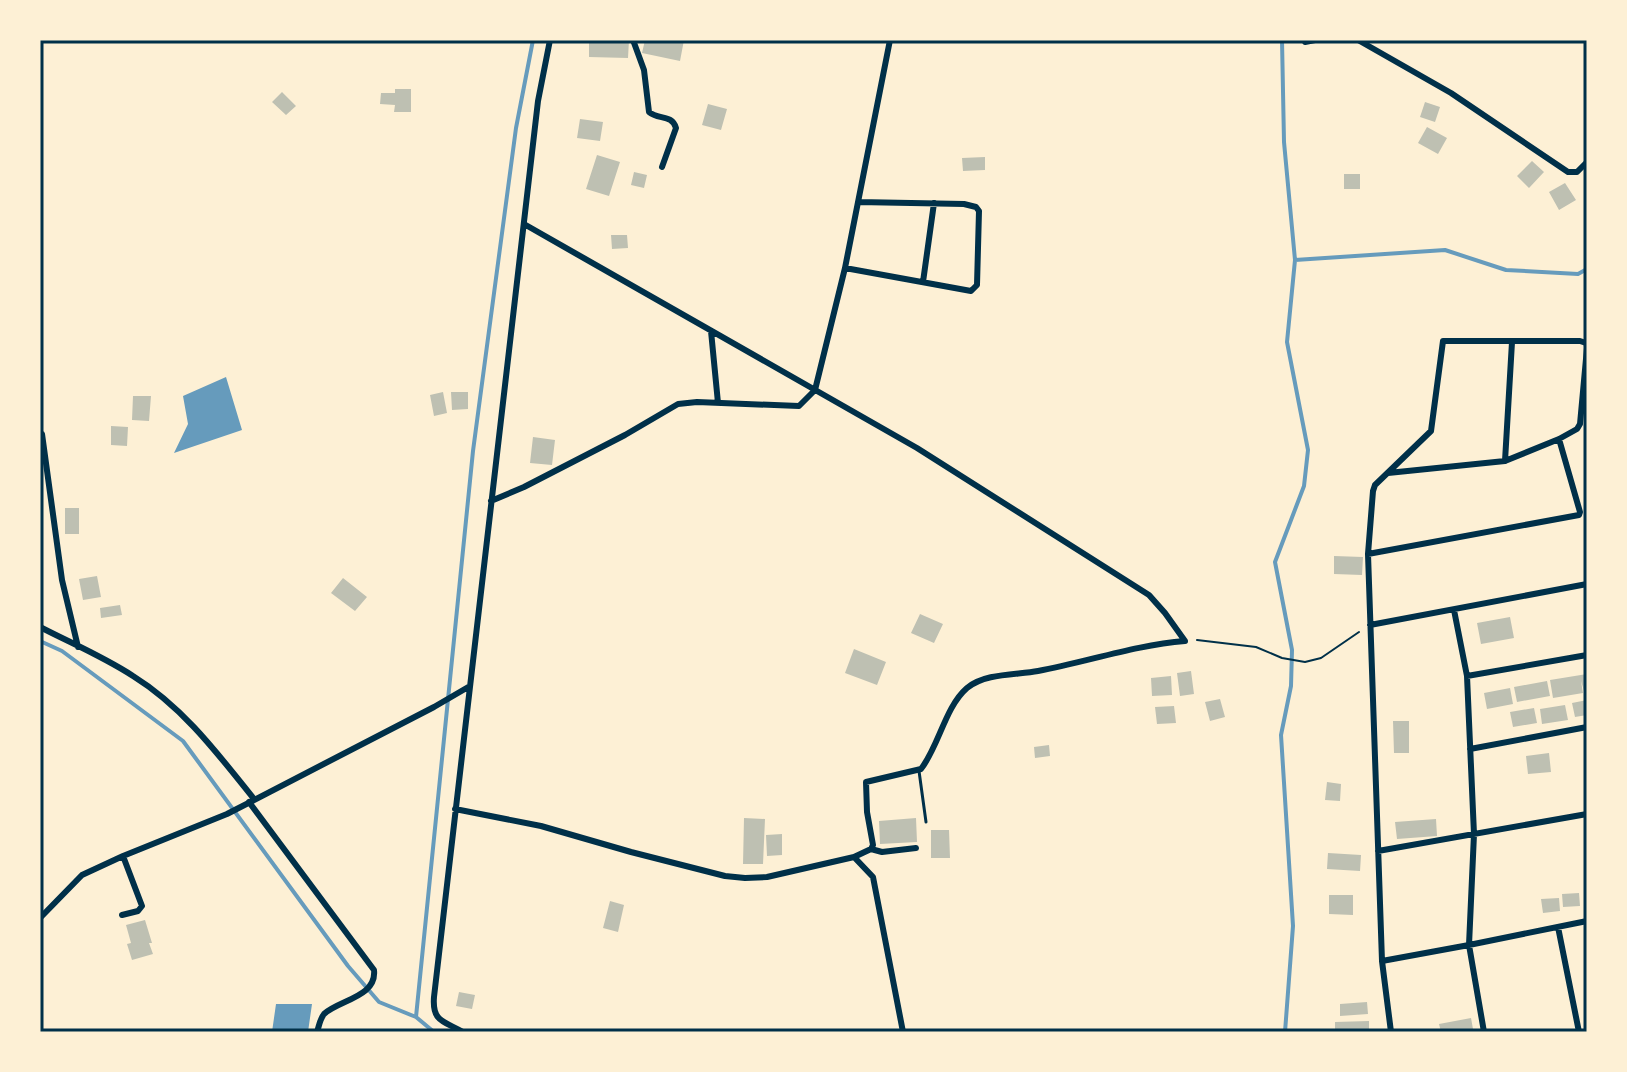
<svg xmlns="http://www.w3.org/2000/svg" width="1627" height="1072" font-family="'Nunito Sans',sans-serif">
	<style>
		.water { fill: #669bbc }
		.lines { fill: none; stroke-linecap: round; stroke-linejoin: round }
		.stream { stroke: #669bbc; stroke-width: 4 }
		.building { fill: #bec0b2 }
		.path { stroke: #003049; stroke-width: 2 }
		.service { stroke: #003049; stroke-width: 3 }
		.minor { stroke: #003049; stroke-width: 6 }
		.neatline { fill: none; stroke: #003049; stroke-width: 3 }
	</style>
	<rect width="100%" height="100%" fill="#fdf0d5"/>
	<path class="water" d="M226,377L242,430L174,453L188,424L183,396Z
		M276,1004H312L308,1032H272Z"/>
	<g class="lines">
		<path class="stream" d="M1282,40L1284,142L1295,260L1287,342L1308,450L1304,486L1275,562L1292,650L1291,686L1281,735L1293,926L1285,1032
			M1295,260L1445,250L1506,270L1578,274L1587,269
			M40,641L62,651L183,741L348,966L379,1002L416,1017L434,1032
			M416,1017L473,451L516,128L533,40"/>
	</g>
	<path class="building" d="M589,40H629L628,58L589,57Z
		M645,40H684L680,61L642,53Z
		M395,89H411V112H394L395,105L380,104L381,93H395Z
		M282,92L296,106L286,115L272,102Z
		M1425,102L1440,107L1435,122L1420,117Z
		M708,104L727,109L721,130L702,125Z
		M580,119L603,122L600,141L577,138Z
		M1427,127L1447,138L1438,154L1418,143Z
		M597,155L620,162L609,196L586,189Z
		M985,157V170L963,171L962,158Z
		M1532,161L1544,172L1529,188L1517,176Z
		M634,172L647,175L644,188L631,185Z
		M1344,174H1360V189H1344Z
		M1565,183L1576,200L1559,210L1549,192Z
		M611,235H627L628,248L612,249Z
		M443,392L447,413L434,416L430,395Z
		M451,392H468V409L452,410Z
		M133,396H151L149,421L132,420Z
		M111,426L128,427L127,446L111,445Z
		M533,437L555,440L552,465L530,463Z
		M65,508H79V534H65Z
		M1334,556L1363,557L1362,575L1334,574Z
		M97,576L101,597L83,600L79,579Z
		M343,578L367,597L355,611L331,593Z
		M120,605L122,615L101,618L100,608Z
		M920,614L943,624L934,643L911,633Z
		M1510,617L1514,638L1481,644L1477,623Z
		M854,649L886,662L877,685L845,673Z
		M1191,671L1194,694L1180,696L1177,673Z
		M1587,674V691H1584L1581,681L1583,693L1553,698L1550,680Z
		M1171,676L1172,695L1152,696L1151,678Z
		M1547,681L1550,696L1517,702L1514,687Z
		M1510,688L1513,704L1487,709L1484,693Z
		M1220,699L1225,717L1210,721L1205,702Z
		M1587,700V715L1575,717L1572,703Z
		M1565,705L1568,720L1542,724L1540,709Z
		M1174,706L1176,723L1157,724L1155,707Z
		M1534,708L1537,723L1513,727L1510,712Z
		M1393,721H1409V753H1394Z
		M1049,745L1050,756L1035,758L1034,747Z
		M1549,753L1551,772L1528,774L1526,756Z
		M1327,782L1341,784L1340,801L1325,800Z
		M744,818L765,819L763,864H743Z
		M916,818L917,842L880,844L879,821Z
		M1436,819L1437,836L1397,839L1395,822Z
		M931,830H949L950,858H931Z
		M782,834V855L767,856L766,835Z
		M1328,853L1361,855L1360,871L1327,869Z
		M1579,893L1580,906L1563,907L1562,894Z
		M1329,895H1353V915L1329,914Z
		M1559,898L1560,911L1543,913L1541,899Z
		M610,901L624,905L618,932L603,928Z
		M145,920L152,943H149L153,954L132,960L127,944L131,943L126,925Z
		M459,992L475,995L472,1009L456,1006Z
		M1367,1002L1368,1014L1340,1016V1004Z
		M1471,1018L1473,1029L1461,1032H1441L1439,1024Z
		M1369,1021V1032H1335V1022Z"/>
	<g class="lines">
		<path class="path" d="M1197,640L1256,647L1282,658L1305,662L1321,658L1359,632"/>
		<path class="service" d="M919,771L926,822"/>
		<path class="minor" d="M633,40L644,70L649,112C658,120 672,114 676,128L662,167
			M1358,40L1451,93L1568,172H1577L1587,162
			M1305,42L1315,40
			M845,268L971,291L977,285L979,211L976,207L964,204L858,202
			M923,282L934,203
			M711,331L718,403
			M42,434L62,580L78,647
			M1505,461L1512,342
			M1388,473L1505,461L1559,439L1577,429L1580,424L1587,348
			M491,501L524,487L625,435L678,404L697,402L799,406L815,390L845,268L890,40
			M1368,554L1579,515L1580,512L1559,439
			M1454,610L1467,676L1474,834L1469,945L1484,1032
			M1370,625L1587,584
			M40,627C71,643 104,657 133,676C183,707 218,754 254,799
			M1467,676L1587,655
			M1470,749L1587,727
			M249,802L374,970C377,997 339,1000 324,1014C320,1019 319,1026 317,1032
			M455,809L541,826L631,852L725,876L745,878L767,877L854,857L871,849L873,845L867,812L866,782L921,769C939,746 945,707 967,688C985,673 1016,675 1038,671C1087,662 1135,645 1185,641L1165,613L1149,595L917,448L524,224
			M871,849L882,852L916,848
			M1378,851L1587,814
			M854,857L873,877L903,1032
			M122,915L138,911L142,906L123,856
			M40,918L82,875L123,856L227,814L434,707L470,686
			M1558,927L1579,1032
			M1382,961L1469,945L1587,921
			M463,1032C444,1021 432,1022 434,997L538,101L550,40
			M1391,1032L1382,961L1368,554L1373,491L1375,485L1431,431L1443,341H1580L1586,343L1587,346"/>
	</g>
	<rect width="1627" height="1072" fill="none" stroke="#fdf0d5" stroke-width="84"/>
	<rect x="42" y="42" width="1543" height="988" class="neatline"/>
</svg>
